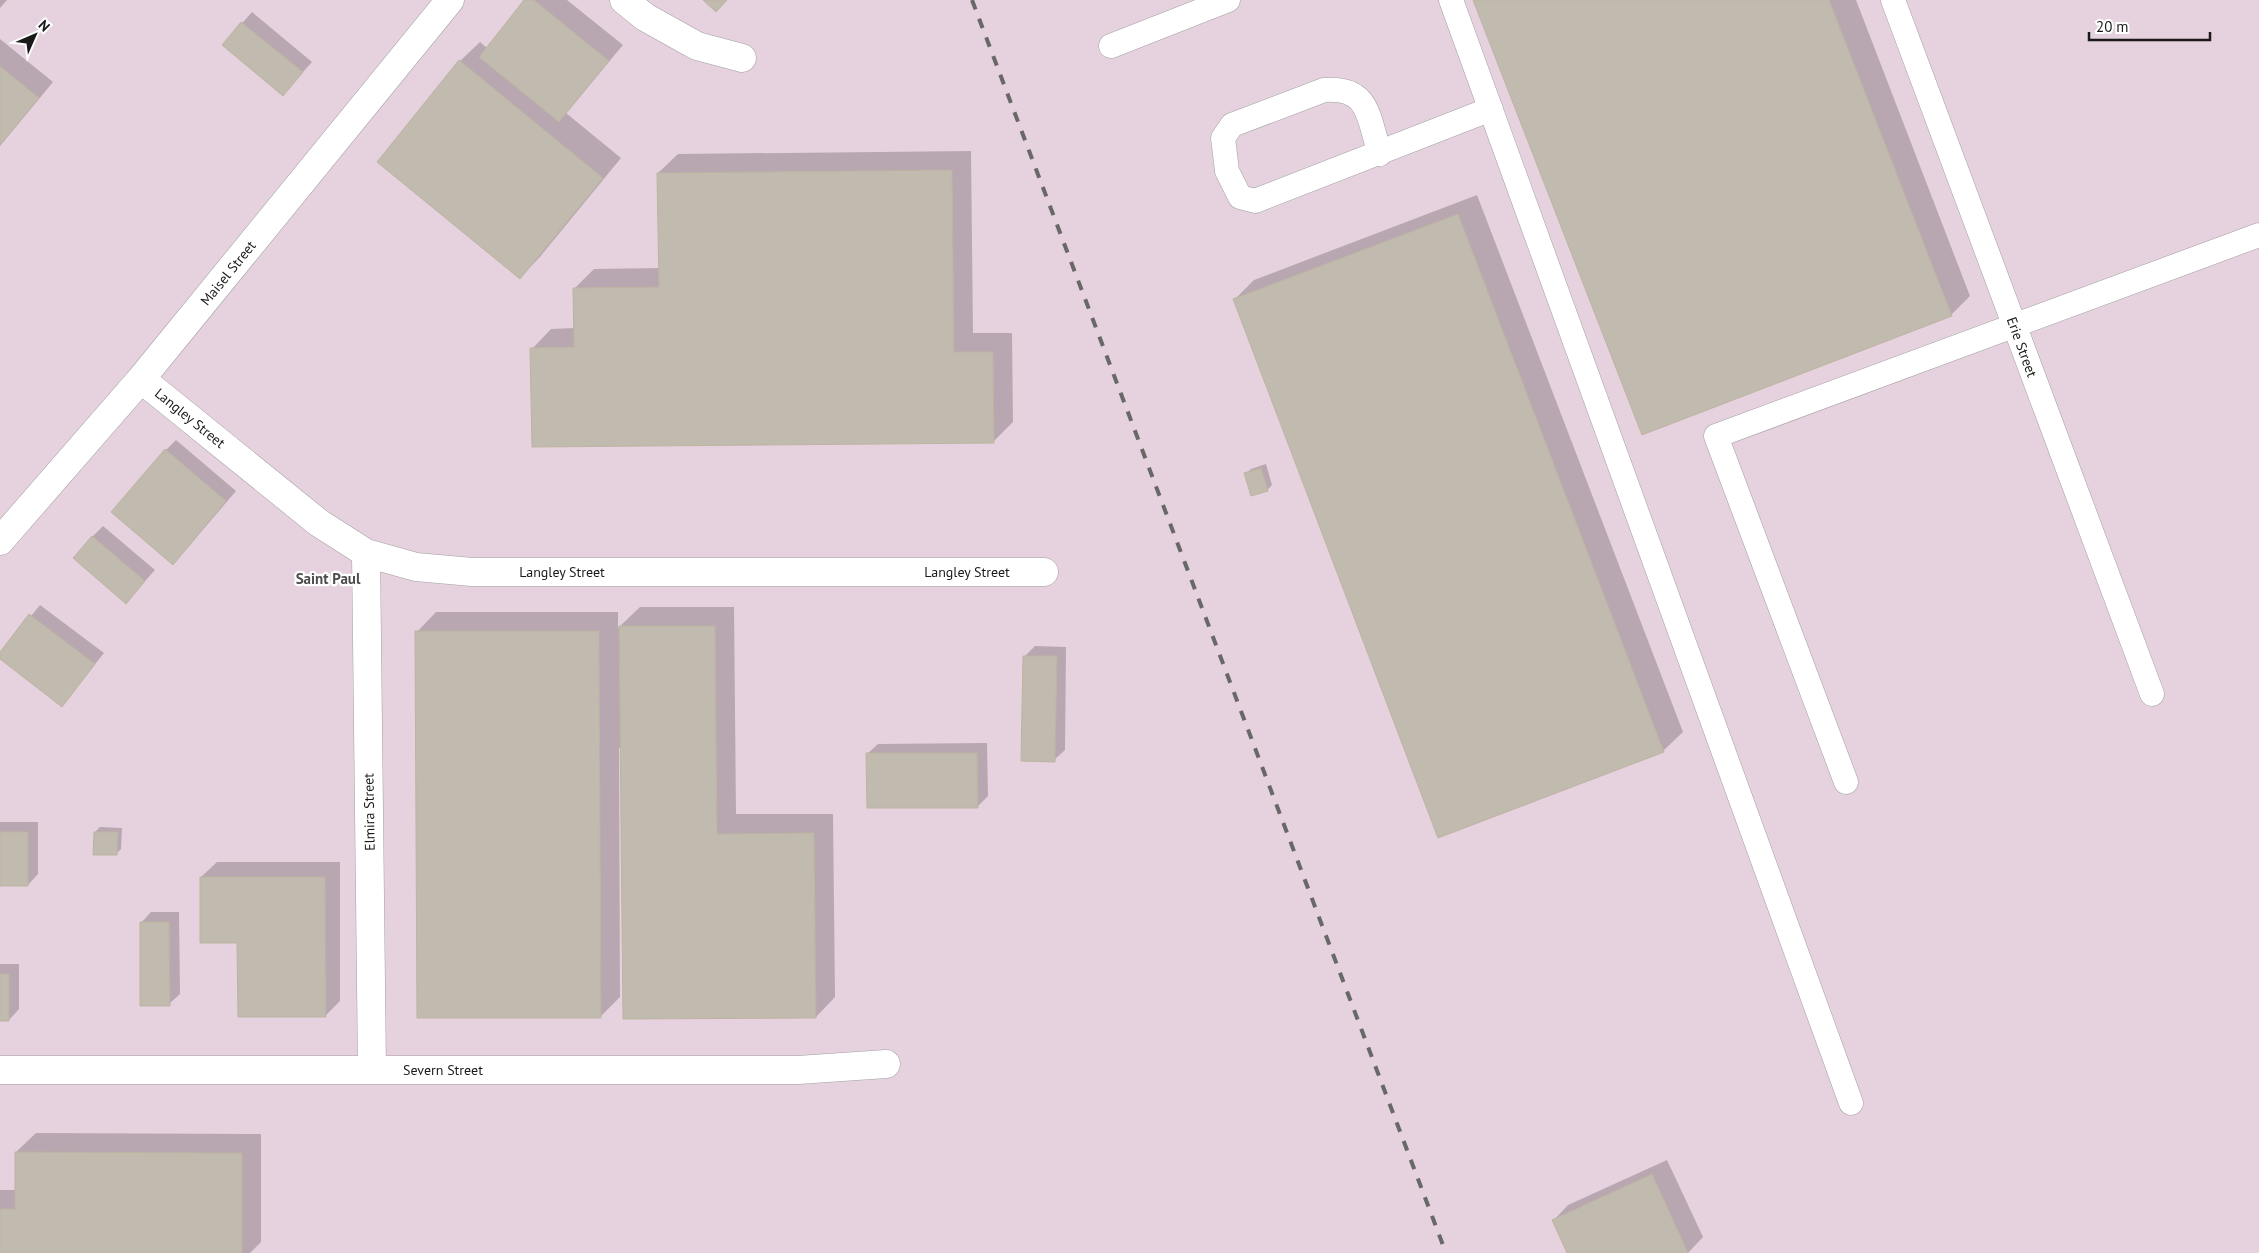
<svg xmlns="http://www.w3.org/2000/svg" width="2259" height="1253" font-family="'PT Sans',sans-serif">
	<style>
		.industrial { fill: #e6d1de }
		.shadow { fill: #0003 }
		.building { fill: #c0baaf; stroke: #beb4a1 }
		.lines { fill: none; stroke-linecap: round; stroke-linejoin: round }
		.lane-casing { stroke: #a1a1a1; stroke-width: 25 }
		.street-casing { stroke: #a1a1a1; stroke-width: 29 }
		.lane { stroke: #fff; stroke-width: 24 }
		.street { stroke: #fff; stroke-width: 28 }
		.rail { stroke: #686868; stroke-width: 4; stroke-dasharray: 10 10; stroke-linecap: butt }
		.labels { text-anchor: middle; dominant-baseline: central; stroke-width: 4.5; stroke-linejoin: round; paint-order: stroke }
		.street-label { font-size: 14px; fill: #1a1a1a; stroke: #fff }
		.neighbourhood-label { font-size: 15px; font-weight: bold; fill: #4d4d4d; stroke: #fff }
	</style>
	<rect width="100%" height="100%" fill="#edebdf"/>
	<path class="industrial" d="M0,0H2259V1253H0Z"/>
	<path class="shadow" d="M0,0H7L0,8Z
		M526,0H567L623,45L566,113L621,158L539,258L520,277L378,162L460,61L480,42L487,48Z
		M1475,0H1856L1970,296L1951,315Z
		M252,12L312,62L283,94L223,45Z
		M0,39L53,82L0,146Z
		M971,151L973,333H1012L1013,422L993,442L532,349L551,329L575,328V288L594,269L660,268L658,173L678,154Z
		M1477,195L1683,732L1663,751L1235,299L1254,280Z
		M176,440L236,491L183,553L166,450Z
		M1266,464L1272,485L1267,490L1246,474L1251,469Z
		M103,526L155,570L126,602L92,537Z
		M40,605L104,653L62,705L0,658V654Z
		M640,607H734L736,814H833L835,997L816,1017L621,748H619L620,997L601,1016L417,632L436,612H618V628Z
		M1035,646L1066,647L1065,750L1054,760L1025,656Z
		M987,743L988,796L977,807L867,754L878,744Z
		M0,822H38V874L28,885H0Z
		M100,827L122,828L121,849L116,854L95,832Z
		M217,862H340V1001L325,1016L238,942L201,877Z
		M151,912H179L180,994L169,1004L141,923Z
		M0,964H19V1009L9,1020H0Z
		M36,1133L261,1134V1242L250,1253H0V1190H16V1152Z
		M1667,1160L1703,1237L1688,1253H1568L1553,1221L1568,1205Z"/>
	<path class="building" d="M524,0H534L609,61L559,122L479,57Z
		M703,0H727L716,12Z
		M1473,0H1829L1952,316L1642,435Z
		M241,22L303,72L283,96L222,45Z
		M459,60L603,178L520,279L377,162Z
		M0,66L39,98L0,145Z
		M952,170L954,352H993L994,443L532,447L530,348L574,347L573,288L659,287L657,173Z
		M1458,214L1664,752L1438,838L1233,299Z
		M165,449L226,501L173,565L111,512Z
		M1261,468L1268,491L1251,496L1244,473Z
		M92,536L145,581L126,604L73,558Z
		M29,614L95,664L62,707L0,659V652Z
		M619,626H715L717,834L814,833L816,1018L623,1019Z
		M415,631H599L601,1018H417Z
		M1023,656H1057L1055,762L1021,761Z
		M866,753H977L978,808H867Z
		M0,832H28V886H0Z
		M94,832H118L117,855H93Z
		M200,877H325L326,1017H238L237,943H200Z
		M140,922H169L170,1006H140Z
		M0,974H9V1021H0Z
		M15,1152L242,1153V1253H0V1209H15Z
		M1652,1174L1688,1253H1567L1552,1220Z"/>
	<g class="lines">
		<defs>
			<path id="lane" d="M1451,0L1851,1103
				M1893,0L2152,694
				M1111,46L1228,0
				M1380,154C1368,118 1370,86 1324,90L1232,125L1223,138L1227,171L1240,197L1255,201L1491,109
				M1846,782L1716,436L2259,235"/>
			<path id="street" d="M624,0L645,17L697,46L742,58
				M141,379L319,523L366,553L416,567L472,572H1044
				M0,541L141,379L450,0
				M366,553L372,1070
				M0,1070H798L886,1064"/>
		</defs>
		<use href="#lane" class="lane-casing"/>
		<use href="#street" class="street-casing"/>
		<use href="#lane" class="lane"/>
		<use href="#street" class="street"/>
		<path class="rail" d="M972,0L1446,1253"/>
	</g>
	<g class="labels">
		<g class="street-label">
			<text transform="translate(228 273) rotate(-51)">Maisel Street</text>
			<text transform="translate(2022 347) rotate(70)">Erie Street</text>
			<text transform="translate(190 418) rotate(39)">Langley Street</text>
			<text x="562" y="572">Langley Street</text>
			<text x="967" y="572">Langley Street</text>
			<text transform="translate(369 812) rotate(-91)">Elmira Street</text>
			<text x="443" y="1070">Severn Street</text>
		</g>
		<g class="neighbourhood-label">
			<text x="328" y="578">Saint Paul</text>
		</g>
	</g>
	<g transform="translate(35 35) rotate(45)" stroke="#ffffff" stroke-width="4" paint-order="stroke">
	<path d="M0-4L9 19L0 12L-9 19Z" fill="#1a1a1a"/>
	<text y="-8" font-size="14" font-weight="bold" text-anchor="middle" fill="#1a1a1a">N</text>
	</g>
	<path d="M2089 32v8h121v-8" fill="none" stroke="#1a1a1a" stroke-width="2.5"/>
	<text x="2096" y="32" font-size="15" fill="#1a1a1a" stroke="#ffffff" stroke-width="4" paint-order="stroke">20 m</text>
</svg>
